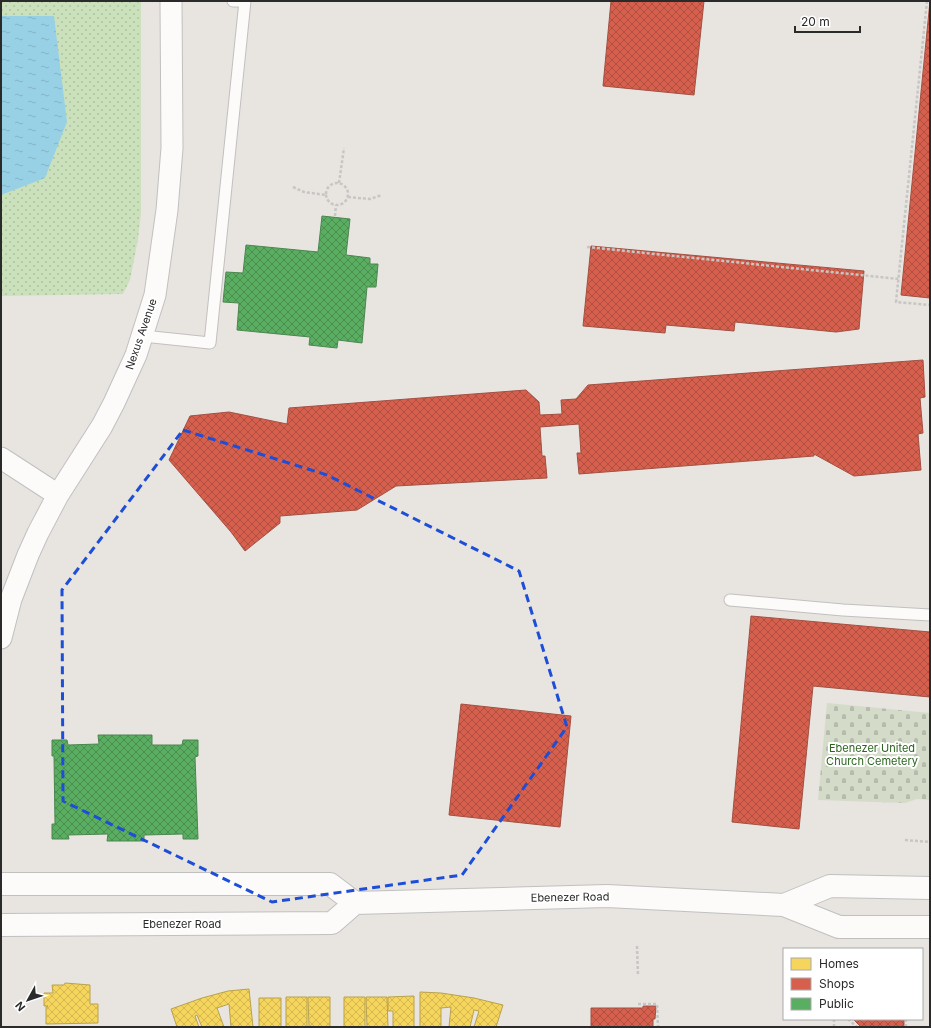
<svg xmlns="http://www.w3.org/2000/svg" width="931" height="1028" font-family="Inter,sans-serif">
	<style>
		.grass { fill: url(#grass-dots) }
		.cemetery { fill: url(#cemetery-stones) }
		.water { fill: url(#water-ripples) }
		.homes { fill: url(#homes-cross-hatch); stroke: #b9a24d }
		.shops { fill: url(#shops-cross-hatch); stroke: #a25042 }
		.public { fill: url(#public-cross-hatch); stroke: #4c8650 }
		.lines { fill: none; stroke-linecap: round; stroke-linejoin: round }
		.lane-casing { stroke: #c1c0c1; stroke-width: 13 }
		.street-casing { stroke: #c1c0c1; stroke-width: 23 }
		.secondary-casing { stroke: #c1c0c1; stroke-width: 24 }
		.path { stroke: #c6c6c5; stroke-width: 2.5; stroke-dasharray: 3 2; stroke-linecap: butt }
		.lane { stroke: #fcfbfa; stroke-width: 11 }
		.street { stroke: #fcfbfa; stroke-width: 21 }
		.secondary { stroke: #fcfbfa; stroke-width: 22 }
		.marked { fill: none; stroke: #1d4ed8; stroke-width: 3; stroke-dasharray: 8 5; stroke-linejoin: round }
		.labels { text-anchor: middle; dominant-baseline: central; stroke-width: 4; stroke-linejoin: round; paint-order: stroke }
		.street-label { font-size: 11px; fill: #2a2a2a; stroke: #fff }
		.park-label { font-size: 11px; fill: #2c631e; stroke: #fff }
	</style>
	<defs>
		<pattern id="grass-dots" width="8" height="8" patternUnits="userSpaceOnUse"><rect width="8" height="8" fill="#cbe1bb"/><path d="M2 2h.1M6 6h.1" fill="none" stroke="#aec1a1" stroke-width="1.8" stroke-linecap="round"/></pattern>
		<pattern id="cemetery-stones" width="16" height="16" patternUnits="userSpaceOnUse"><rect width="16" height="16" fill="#d4dbc8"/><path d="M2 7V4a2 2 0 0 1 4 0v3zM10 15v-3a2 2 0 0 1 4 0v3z" fill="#b6bcac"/></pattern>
		<pattern id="water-ripples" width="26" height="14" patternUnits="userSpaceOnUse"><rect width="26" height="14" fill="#98d1e6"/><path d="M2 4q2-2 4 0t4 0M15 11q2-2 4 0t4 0" fill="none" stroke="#83b4c5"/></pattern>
		<pattern id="homes-cross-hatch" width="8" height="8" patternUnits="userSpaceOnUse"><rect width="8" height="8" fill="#f6d55c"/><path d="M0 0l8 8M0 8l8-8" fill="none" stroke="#d3b750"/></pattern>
		<pattern id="shops-cross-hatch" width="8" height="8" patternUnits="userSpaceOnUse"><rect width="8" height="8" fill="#d6604d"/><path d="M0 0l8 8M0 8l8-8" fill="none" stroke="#ae4f40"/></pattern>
		<pattern id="public-cross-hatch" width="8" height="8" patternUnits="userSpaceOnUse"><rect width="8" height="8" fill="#5aae61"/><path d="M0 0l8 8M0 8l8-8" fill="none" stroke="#4b8e50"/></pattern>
	</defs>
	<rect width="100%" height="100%" fill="#e8e4e0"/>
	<path class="grass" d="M1,1H141V213L138,239L130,280L123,294L1,296Z"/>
	<path class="cemetery" d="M827,703L930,713V800L917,799L905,803L818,800Z"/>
	<path class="water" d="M1,16H54L67,122L45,178L1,195Z"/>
	<path class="homes" d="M65,983L90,985V1004H98V1023L46,1024V1007L48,1006H44V993H53L52,985H64Z
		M249,989L253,1027H231L229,1004L217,1008L224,1027H202L197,1015L195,1016L199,1027H177L171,1009L202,998L228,991Z
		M420,992L441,993L474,998L503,1005L496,1027H474L479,1011L474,1010L470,1027H449L451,1007L441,1008V1027H420Z
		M414,996V1027H393V1011H388V997Z
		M286,997H307V1027H286Z
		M308,997H330V1027H309Z
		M344,997H365V1027H344Z
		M366,997H387L388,1027H367Z
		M259,998H281V1027H259Z"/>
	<path class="shops" d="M611,1H704L694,95L603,86Z
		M930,1V298L901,295Z
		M591,246L864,271L859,329L836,332L735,322L734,331L666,325L665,333L583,326Z
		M923,360L925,397L920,398L923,433L918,434L921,470L854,476L814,454V456L579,474L577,453H581L579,424L540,427L542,456H545L547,478L396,486L357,510L280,516V523L245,551L231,532L169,460L190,416L229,412L287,424L289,408L526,390L539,402L540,415L562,414L561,400L576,399L588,385Z
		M751,616L930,632V697L813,686L799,829L732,822Z
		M461,704L571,716L560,827L449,815Z
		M643,1006H656L655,1019H653V1027H591V1008H643Z
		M853,1019H904V1027H861Z"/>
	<path class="public" d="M322,216L350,219L346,255L370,258V264H378L376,287H367L362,343L338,340L337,348L309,345L310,337L237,330L239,303L223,302L226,272L243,273L246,245L318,252Z
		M98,735H152V745H182L183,740H198V756L195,757L198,839H183V834L144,835V841H107L108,834L68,835L69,839H52V824H55L54,756H52V740H67L68,745L99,744Z"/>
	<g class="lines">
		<defs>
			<path id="lane" d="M143,336L210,343L245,1H233
				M730,600L843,610L930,615"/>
			<path id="street" d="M1,458L58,495
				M1,638L11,599L28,555L38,533L58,495L102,426L114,403L136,355L155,295L167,210L172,148L171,1"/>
			<path id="secondary" d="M1,884H330L355,903L607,896L784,905L839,927H930
				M784,905L830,886L930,888
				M1,925L332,923L355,903"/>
		</defs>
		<use href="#lane" class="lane-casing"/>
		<use href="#street" class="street-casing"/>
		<use href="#secondary" class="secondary-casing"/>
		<path class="path" d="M927,1L896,302L930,305
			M339,183L344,148
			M326 194a11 11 0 1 1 22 0a11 11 0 1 1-22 0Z
			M293,187L304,192L326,195
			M348,197L370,199L382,195
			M335,216L336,205
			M587,247L899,279
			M905,840L930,842
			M637,946L638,976
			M638,1004H657L658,1027
			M848,1019L857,1027
			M906,1019V1027
			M834,1027V1019"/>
		<use href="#lane" class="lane"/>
		<use href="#street" class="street"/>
		<use href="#secondary" class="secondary"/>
	</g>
	<path class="marked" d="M183,430L327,475L519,571L567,727L462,875L272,902L63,801L62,590Z"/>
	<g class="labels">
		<g class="street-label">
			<text transform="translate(141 334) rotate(-71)">Nexus Avenue</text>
			<text transform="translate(570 897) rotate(-1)">Ebenezer Road</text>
			<text x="182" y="924">Ebenezer Road</text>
		</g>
		<g class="park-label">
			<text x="872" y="748">Ebenezer United<tspan x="872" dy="13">Church Cemetery</tspan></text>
		</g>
	</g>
	<rect width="931" height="1028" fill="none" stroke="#2a2a2a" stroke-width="4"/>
	<rect x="783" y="948" width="140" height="72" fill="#ffffff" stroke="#aaaaaa"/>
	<rect x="791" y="958" width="20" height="12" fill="#f6d55c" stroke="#aaaaaa"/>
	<text x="819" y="968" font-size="12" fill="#2a2a2a">Homes</text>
	<rect x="791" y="978" width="20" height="12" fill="#d6604d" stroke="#aaaaaa"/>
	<text x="819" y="988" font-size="12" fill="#2a2a2a">Shops</text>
	<rect x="791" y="998" width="20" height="12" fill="#5aae61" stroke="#aaaaaa"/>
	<text x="819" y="1008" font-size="12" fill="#2a2a2a">Public</text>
	<g transform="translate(28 1000) rotate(230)" stroke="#ffffff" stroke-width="3" paint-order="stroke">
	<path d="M0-3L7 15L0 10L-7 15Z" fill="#2a2a2a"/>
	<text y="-6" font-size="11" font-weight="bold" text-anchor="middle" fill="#2a2a2a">N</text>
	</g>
	<path d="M795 26v6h65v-6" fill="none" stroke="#2a2a2a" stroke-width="2"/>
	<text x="801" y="26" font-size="12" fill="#2a2a2a" stroke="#ffffff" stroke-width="3" paint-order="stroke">20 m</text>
</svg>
